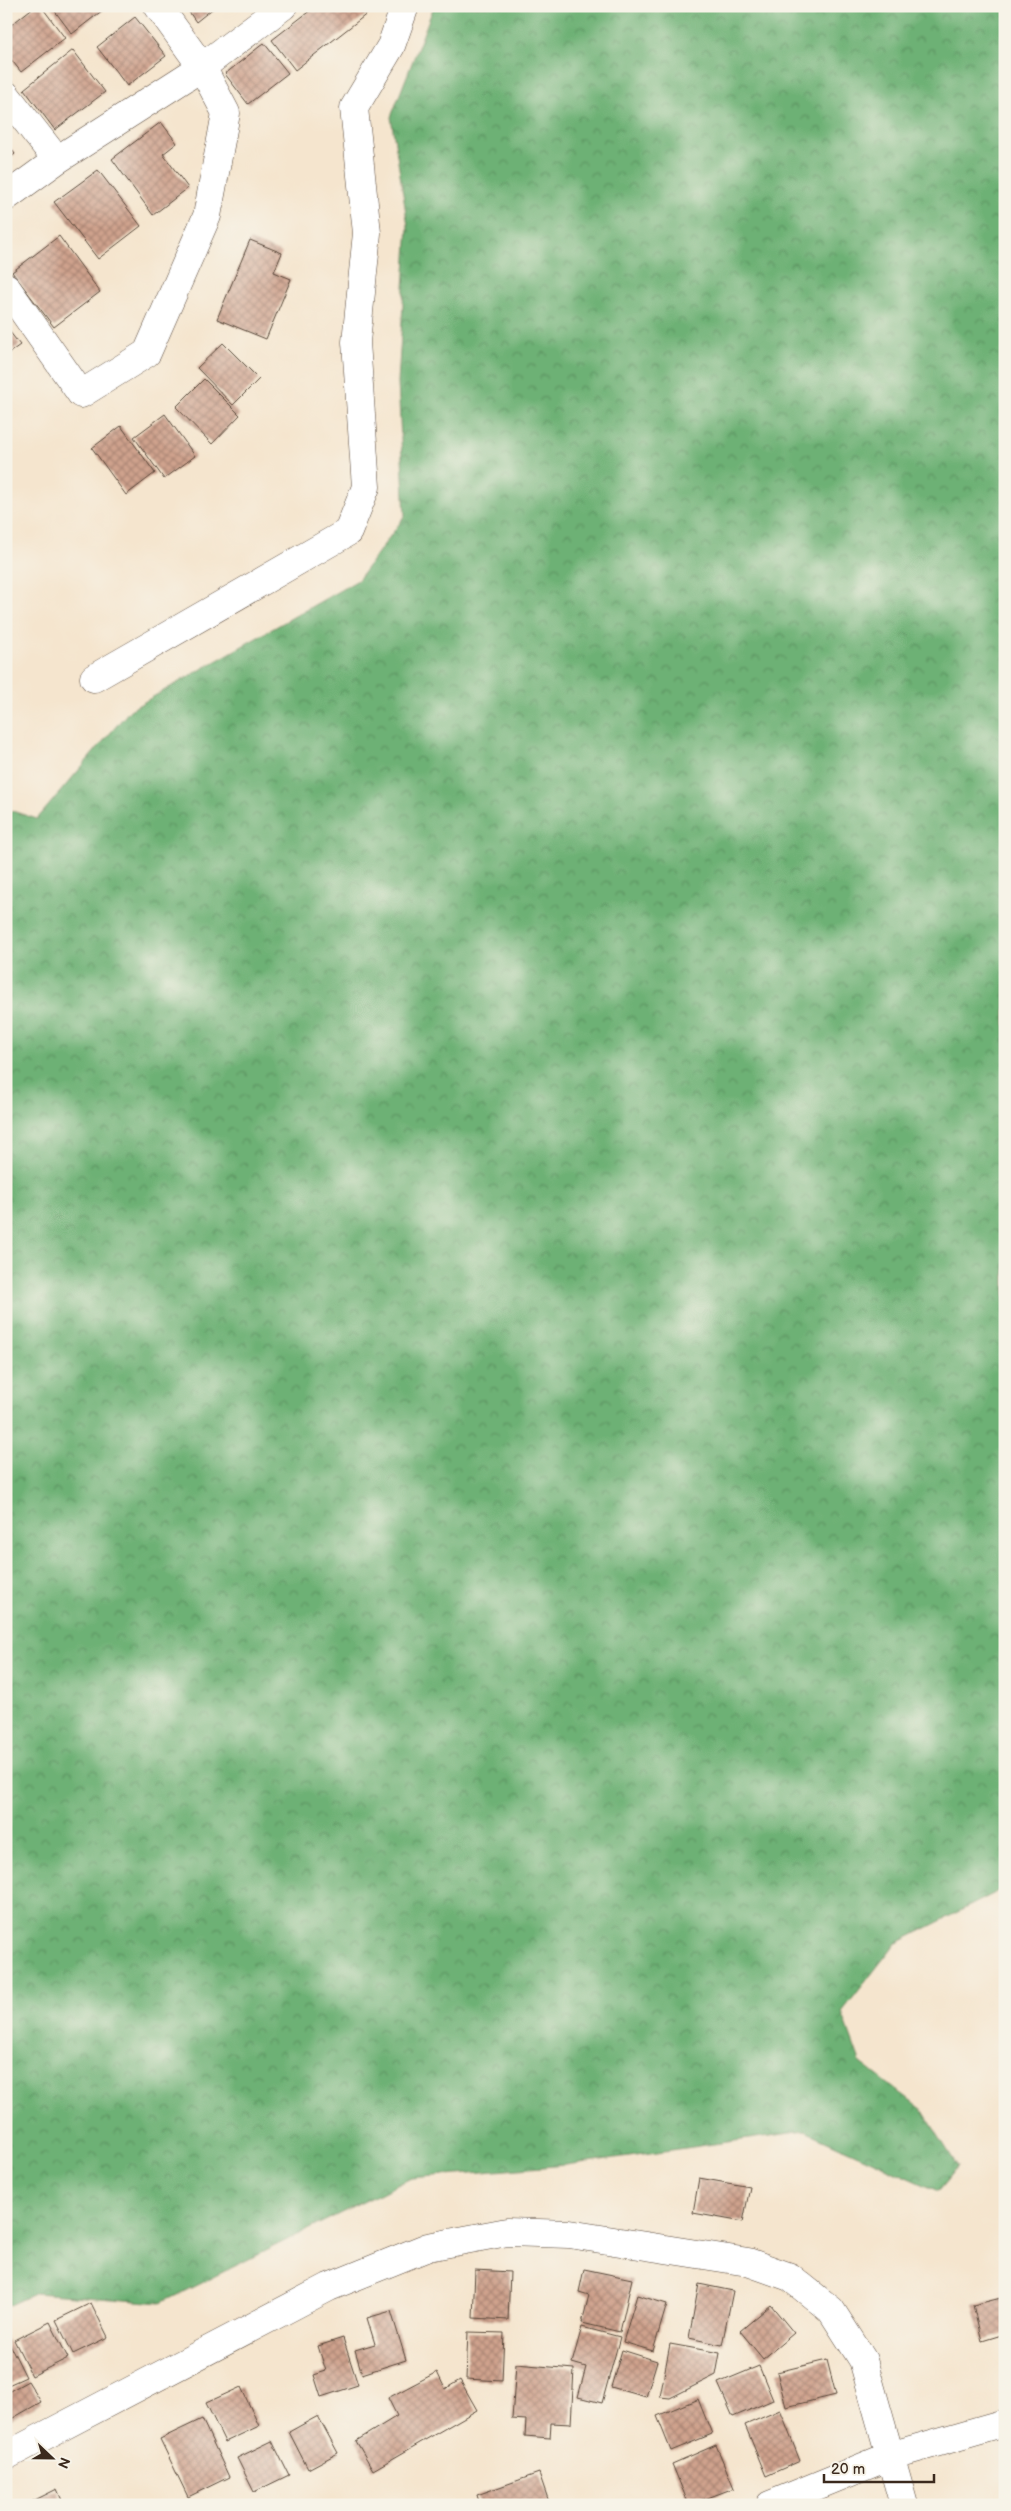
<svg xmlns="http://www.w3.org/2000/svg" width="1011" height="2511" font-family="'Balsamiq Sans',sans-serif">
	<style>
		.forest { fill: url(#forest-crowns); stroke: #546e4a }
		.building { fill: url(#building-cross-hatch) }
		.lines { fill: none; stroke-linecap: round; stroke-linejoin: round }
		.minor-casing { stroke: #574638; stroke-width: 29 }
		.minor { stroke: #fff; stroke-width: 28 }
	</style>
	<defs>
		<pattern id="forest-crowns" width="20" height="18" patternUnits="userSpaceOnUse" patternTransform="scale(1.25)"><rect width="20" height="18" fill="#6db175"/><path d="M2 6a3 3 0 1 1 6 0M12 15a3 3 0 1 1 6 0" fill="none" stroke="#5b905f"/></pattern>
		<pattern id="building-cross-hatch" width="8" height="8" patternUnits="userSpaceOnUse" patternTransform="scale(1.25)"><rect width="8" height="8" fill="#cfa28d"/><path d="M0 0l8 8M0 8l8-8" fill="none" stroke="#a98473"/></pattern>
	</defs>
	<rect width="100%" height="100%" fill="#f7f3e8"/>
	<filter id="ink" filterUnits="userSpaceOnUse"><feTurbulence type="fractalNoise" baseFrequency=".02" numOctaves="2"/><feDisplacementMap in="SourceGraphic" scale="10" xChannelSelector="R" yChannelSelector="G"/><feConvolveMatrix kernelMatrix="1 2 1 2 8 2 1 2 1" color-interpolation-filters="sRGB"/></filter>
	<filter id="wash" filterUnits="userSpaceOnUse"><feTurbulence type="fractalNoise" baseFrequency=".0096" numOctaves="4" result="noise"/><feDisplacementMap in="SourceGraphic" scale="20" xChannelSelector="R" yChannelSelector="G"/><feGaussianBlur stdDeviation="1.12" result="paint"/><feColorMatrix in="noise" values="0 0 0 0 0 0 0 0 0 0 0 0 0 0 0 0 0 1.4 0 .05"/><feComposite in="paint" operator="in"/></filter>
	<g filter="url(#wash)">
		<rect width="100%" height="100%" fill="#f5e5ce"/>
		<path class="forest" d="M434,6H1005V1892L1001,1890L895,1944L842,2012L860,2062L923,2111L958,2167L938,2191L805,2131L566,2165L411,2178L161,2303L36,2293L6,2307V809L37,819L130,710L358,580L405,516L398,382L408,226L391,117Z"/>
		<g id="blocks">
			<path class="building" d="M35,6H41L65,38L21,72L6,53V29Z
				M51,6H108L72,34Z
				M185,6H216L196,22Z
				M316,6H377L295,70L272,40Z
				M135,17L166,56L127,86L97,47Z
				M264,43L288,73L248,104L225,74Z
				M73,50L105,92L55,130L24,89Z
				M161,122L177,143L163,154L188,188L153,215L112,159Z
				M6,142L15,154L6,161Z
				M98,170L141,226L98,259L54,202Z
				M59,236L100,292L54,327L12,272Z
				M250,240L282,253L274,272L291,279L266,339L217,319Z
				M6,327L20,345L6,355Z
				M223,343L259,379L233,405L197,368Z
				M204,379L240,415L212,444L176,407Z
				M165,414L195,456L164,479L134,437Z
				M121,426L155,473L126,495L92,448Z
				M699,2178L750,2187L743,2222L693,2213Z
				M584,2269L632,2279L620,2332L582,2323L589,2295L579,2292Z
				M475,2270L510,2272L508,2320L473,2318Z
				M699,2284L733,2291L722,2345L689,2338Z
				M637,2295L667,2304L653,2351L623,2342Z
				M1005,2297V2334L982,2341L973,2305Z
				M91,2303L108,2337L73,2354L56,2320Z
				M771,2305L794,2333L763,2359L740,2331Z
				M391,2311L406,2360L362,2374L355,2350L375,2344L367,2318Z
				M50,2322L68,2358L32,2376L14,2340Z
				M582,2327L620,2337L602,2403L578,2397L586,2367L572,2363Z
				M468,2332L504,2333L502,2381L466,2379Z
				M6,2337L26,2377L6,2386Z
				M343,2338L358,2385L321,2397L314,2375L326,2371L318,2346Z
				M670,2344L720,2353L716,2375L670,2398L660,2397Z
				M622,2350L657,2361L646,2397L611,2387Z
				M827,2360L836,2395L786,2407L777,2372Z
				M516,2364L574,2369L571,2424L551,2423L550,2438L525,2436L526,2420L512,2419Z
				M759,2366L773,2400L733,2417L718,2383Z
				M437,2372L445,2389L460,2380L477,2410L373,2470L356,2441L397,2416L388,2398Z
				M28,2381L41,2402L6,2422V2393Z
				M241,2387L259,2426L225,2442L206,2403Z
				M698,2399L712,2434L671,2451L657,2416Z
				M780,2410L800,2461L766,2476L745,2425Z
				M318,2416L338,2453L308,2469L289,2432Z
				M202,2419L229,2477L188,2497L160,2439Z
				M272,2441L289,2475L254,2492L237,2458Z
				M716,2445L734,2488L689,2505L672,2464Z
				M539,2473L550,2505H480L477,2495Z
				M57,2489L64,2505H25Z"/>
		</g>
	</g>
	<g filter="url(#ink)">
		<use href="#blocks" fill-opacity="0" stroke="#574638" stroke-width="1"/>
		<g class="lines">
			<defs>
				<path id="minor" d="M6,95L57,160
					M6,197L57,160L202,67L283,6
					M6,287L81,394L147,353L207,216L226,113L202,67L158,6
					M94,678L348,532L366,487L356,342L367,233L354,108L391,46L405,6
					M6,2456L329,2287L428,2247L507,2232L569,2234L748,2262L790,2277L831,2310L863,2360L904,2505
					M770,2505L890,2456L1005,2423"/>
			</defs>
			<use href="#minor" class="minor-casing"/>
			<use href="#minor" class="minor"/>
		</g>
	</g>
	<rect width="1011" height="2511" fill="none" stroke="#f7f3e8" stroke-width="25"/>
	<g transform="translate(52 2458) rotate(112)" stroke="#f7f3e8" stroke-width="4" paint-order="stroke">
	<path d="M0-4L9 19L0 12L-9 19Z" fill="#3b2a1e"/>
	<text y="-8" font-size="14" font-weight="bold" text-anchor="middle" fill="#3b2a1e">N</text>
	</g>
	<path d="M824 2474v8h110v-8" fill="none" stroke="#3b2a1e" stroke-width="2.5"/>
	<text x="831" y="2474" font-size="15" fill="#3b2a1e" stroke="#f7f3e8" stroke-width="4" paint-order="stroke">20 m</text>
</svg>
